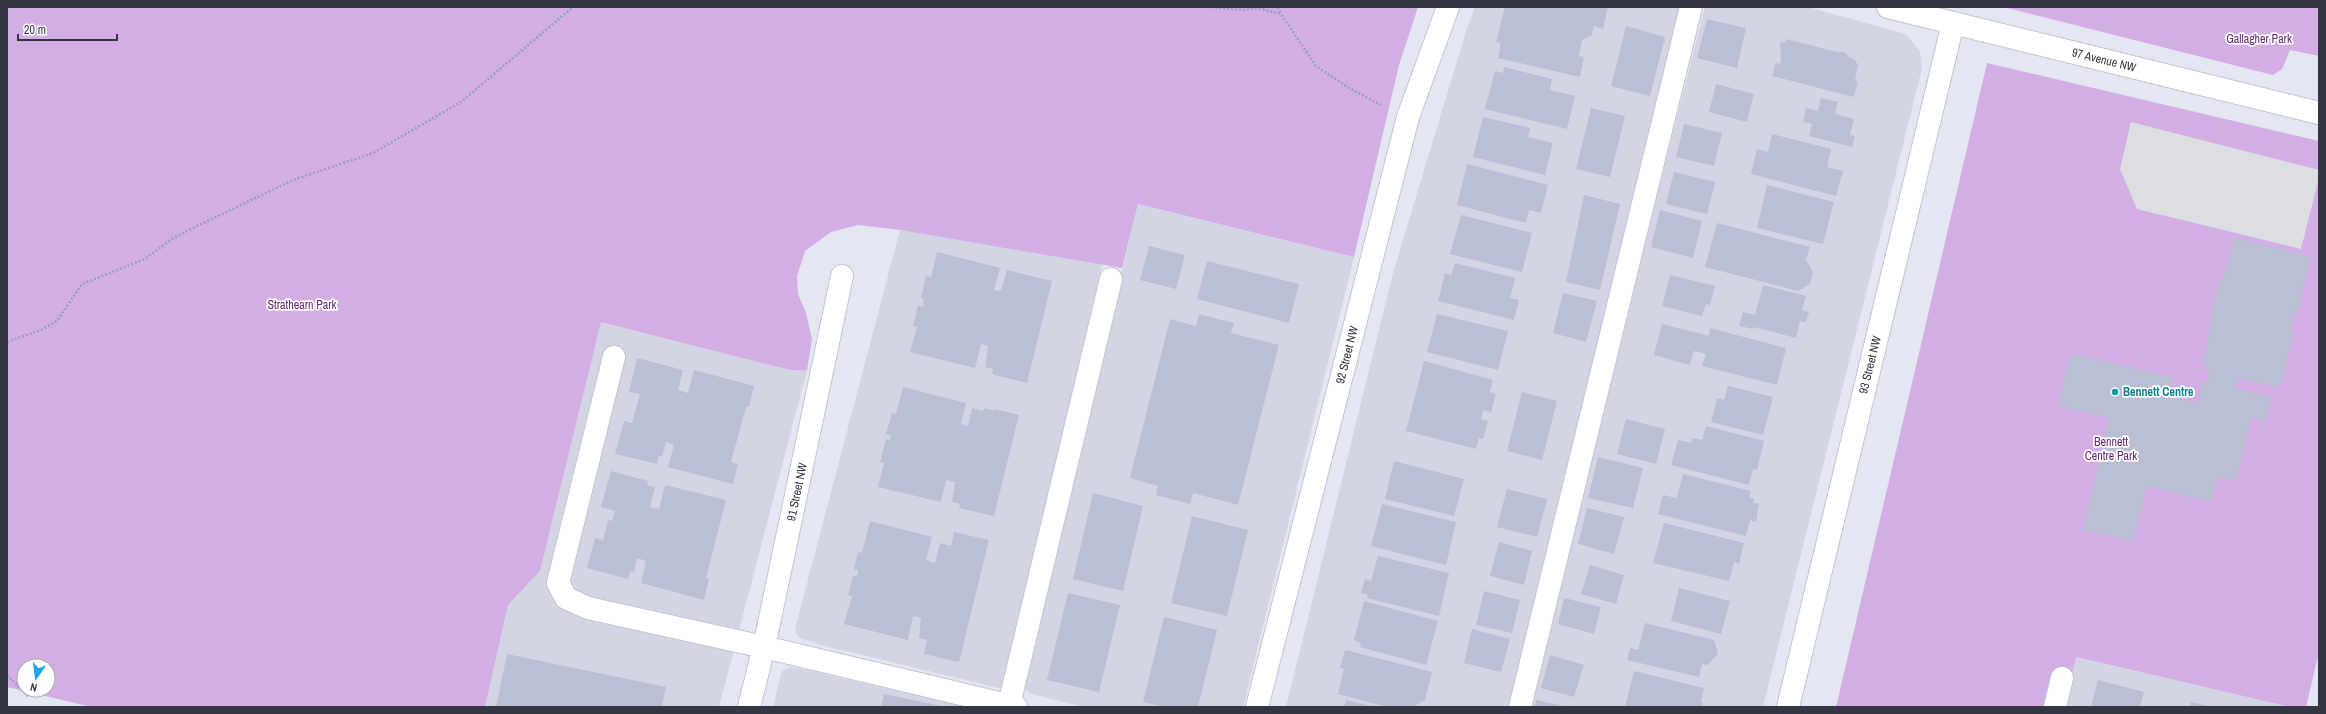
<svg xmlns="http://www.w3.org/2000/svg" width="2326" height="714" font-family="'Archivo Narrow',sans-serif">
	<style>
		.residential { fill: #d3d5e5 }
		.green { fill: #d2aee5; fill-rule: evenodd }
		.parking { fill: #dddee2 }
		.building { fill: #babfd3 }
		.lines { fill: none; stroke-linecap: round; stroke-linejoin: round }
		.minor-casing { stroke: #c1c4d7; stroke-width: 24 }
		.path { stroke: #999fbe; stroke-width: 2.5; stroke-dasharray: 2 2; stroke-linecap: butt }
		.minor { stroke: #fff; stroke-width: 22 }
		.culture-dot { fill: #0f9aa8; stroke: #fff; stroke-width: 1.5 }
		.labels { text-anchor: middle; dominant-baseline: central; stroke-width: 3.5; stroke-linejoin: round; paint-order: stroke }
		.park-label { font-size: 12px; fill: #662a73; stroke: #fff }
		.street-label { font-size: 12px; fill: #343743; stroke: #fff }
		.culture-label { font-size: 12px; font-weight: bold; fill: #0d838f; stroke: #fff; text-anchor: start }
	</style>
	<rect width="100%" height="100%" fill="#e4e6f2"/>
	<path class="residential" d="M1475,7H1680L1509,707H1286L1393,273L1467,28Z
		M1705,7H1808L1906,34L1920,51L1922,68L1763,707H1527Z
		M1138,204L1354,257L1243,707H1084L1035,695L1026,690L1023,681Z
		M900,230L1102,264L1004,685L999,688L817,644L800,638L796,634L795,629Z
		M601,321L790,370H807L719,707H485L508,605L540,571Z
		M2075,657L2290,707H2064Z
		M791,667L802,669L966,707H773L782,671Z"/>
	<path class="green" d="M7,7H1418L1399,65L1354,257L1138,204L1122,268L900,230L858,225L831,232L805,251L797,276L798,294L806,313L812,339L807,370H790L601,322L540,571L508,605L485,707H92L7,687ZM24,666H48V690H24Z
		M2003,7H2319V56L2290,50L2282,69L2273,75Z
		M1987,63L2319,141V652L2306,707H2290L2076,657L2064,707H1836Z"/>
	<path class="parking" d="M2131,122L2319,170V178L2301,249L2137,209L2120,169Z"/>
	<path class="building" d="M1505,7H1608L1603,29L1594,26L1592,35L1582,40L1579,56L1584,57L1580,77L1498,58L1501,43L1496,42Z
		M1707,19L1746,28L1737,68L1697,58Z
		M1626,26L1665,37L1650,96L1611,86Z
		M1786,39L1837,52H1845L1849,57L1854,59L1858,65L1855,81H1858L1854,97L1772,76L1776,63L1780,64L1781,58L1780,43L1785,42Z
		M1504,67L1552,79L1550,90L1575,96L1567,129L1485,109L1495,71L1503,73Z
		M1716,84L1754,94L1747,122L1709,112Z
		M1821,98L1838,102L1835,114L1854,119L1850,135L1855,136L1852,147L1809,136L1812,124L1803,122L1806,108L1818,111Z
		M1591,108L1625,116L1610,177L1576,169Z
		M1483,117L1530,128L1528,137L1553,143L1545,175L1473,157Z
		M1684,124L1722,133L1714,166L1676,157Z
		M1772,134L1831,149L1827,167L1843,171L1836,196L1751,174L1757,149L1768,152Z
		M1467,164L1548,185L1541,213L1529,210L1526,223L1457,205Z
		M1674,172L1715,182L1707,214L1666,204Z
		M1767,185L1834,202L1823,244L1757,228Z
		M1584,195L1620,204L1600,290L1566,282Z
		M1660,210L1702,221L1693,258L1651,247Z
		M1461,215L1532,233L1522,272L1450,254Z
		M1717,223L1810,247L1806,260L1813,272L1810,284L1798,291L1705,267Z
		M2234,238L2311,256L2298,312L2295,311L2290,331L2293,332L2280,388L2238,378L2235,388L2271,397L2266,422L2251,418L2236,481L2217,477L2211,502L2146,486L2134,541L2083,530L2109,418L2058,406L2070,353L2173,377L2168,396L2198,403L2203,381L2207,382L2209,372L2205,371L2207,364L2202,363L2210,331L2208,330L2220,278H2223Z
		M1149,246L1185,255L1176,289L1140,280Z
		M937,252L1000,268L994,290L1001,291L1007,270L1052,281L1027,383L992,374L993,369L985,367L988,346L981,344L975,368L910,352L917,327L913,326L918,305L923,307L924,299L921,298L926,276L931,277Z
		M1207,261L1299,284L1289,323L1197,299Z
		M1455,263L1515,278L1510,298L1519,300L1514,320L1438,301L1445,273L1451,275Z
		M1670,275L1715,286L1710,305L1706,304L1702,316L1662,306Z
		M1763,285L1806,296L1802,310L1809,312L1806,322L1800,321L1796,338L1754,327L1753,329L1739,326L1743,312L1755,315Z
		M1563,293L1597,301L1586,342L1553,333Z
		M1199,314L1234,323L1231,333L1279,345L1238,505L1193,493L1190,504L1156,495L1158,486L1130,478L1170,319L1196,326Z
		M1437,314L1508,331L1498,370L1427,352Z
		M1662,324L1709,336L1710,328L1786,348L1777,385L1702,366L1706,354L1694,351L1690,365L1654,355Z
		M637,358L683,370L678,390L688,393L694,370L754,386L749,407H746L731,462L738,464L733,484L668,467L674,445L666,442L662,457L659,456L657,464L615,454L624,421L632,423L640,394L629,392Z
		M1424,361L1493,380L1490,392L1496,394L1491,412L1483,410L1481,419L1488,421L1483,439L1479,438L1476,449L1406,431Z
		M1728,386L1773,397L1763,435L1711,422L1717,398L1724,400Z
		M903,387L966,403L961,424L968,426L972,408L983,411L984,408L995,411V409L1019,415L994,516L959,508L960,504L952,502L955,482L946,480L941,502L878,487L884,463L880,462L886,439L890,440L891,435L886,434L892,413L896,414Z
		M1522,392L1557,401L1542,460L1507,451Z
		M1626,419L1665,429L1656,464L1617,454Z
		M1706,426L1764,441L1757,470L1753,469L1749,485L1671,465L1678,440L1691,443L1692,438L1702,440Z
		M1598,457L1643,468L1633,508L1588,498Z
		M1394,461L1464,479L1454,516L1385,499Z
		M611,471L648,481L647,485L655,487L650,507L659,509L665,485L726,500L706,578L709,579L704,600L641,583L646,561L637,558L634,572L630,571L628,579L587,568L595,538L603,540L608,520L612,521L615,511L601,507Z
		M1683,474L1751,491L1749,497L1754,499L1753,503L1759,504L1756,522L1750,520L1746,536L1658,514L1663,495L1677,498Z
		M1507,489L1547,499L1537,537L1497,527Z
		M1093,493L1143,506L1123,591L1073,579Z
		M1382,504L1456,522L1446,565L1371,546Z
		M1587,508L1624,517L1614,554L1578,544Z
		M1192,516L1248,530L1227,616L1171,603Z
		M870,521L932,537L926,560L935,563L940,543L951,546L954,532L989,540L959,662L924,654L927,640L919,638L921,618L913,616L908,640L844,624L852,596L848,595L853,576L857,577L858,570L854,569L858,552L862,553Z
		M1664,523L1744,543L1739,564L1734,562L1729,581L1653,563Z
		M1499,542L1532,551L1524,585L1490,576Z
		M1378,556L1449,573L1439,616L1367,598L1368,594L1361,593L1365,579L1371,581Z
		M1590,565L1624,575L1616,604L1581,594Z
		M1679,588L1730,601L1721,634L1671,621Z
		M1484,591L1520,600L1512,633L1476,625Z
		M1068,593L1120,605L1099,692L1047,680Z
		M1564,598L1601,607L1594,634L1558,624Z
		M1364,601L1438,621L1426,665L1360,647L1361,643L1354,640Z
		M1164,617L1217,630L1198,707H1163L1143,702Z
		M1645,623L1714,640L1718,654L1708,665L1702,664L1699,677L1627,660L1630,648L1638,650Z
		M1472,629L1510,639L1501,672L1464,663Z
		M1345,650L1432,672L1425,700L1413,707H1387L1338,694L1344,669L1340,668Z
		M507,654L666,687L662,707H496Z
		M1550,655L1584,665L1574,697L1541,688Z
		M1634,671L1704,688L1701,702H1703L1702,707H1625Z
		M2098,680L2144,692L2140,707H2091Z
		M884,694L941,706V707H881Z
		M1346,700L1370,706V707H1344Z
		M1536,700L1564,706V707H1535Z
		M2191,702L2209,706V707H2190Z"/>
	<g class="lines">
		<defs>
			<path id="minor" d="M1888,7L2319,113
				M614,357L558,583L566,598L588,608L764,647L1016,707
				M1009,705L1111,279
				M749,707L764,647L842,276
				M1257,707L1408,117L1448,7
				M1520,707L1691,7
				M1788,707L1953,23
				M2055,707L2062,678"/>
		</defs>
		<use href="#minor" class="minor-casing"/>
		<path class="path" d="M1211,7L1243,10L1258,8L1281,14L1316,66L1349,88L1381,105
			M1278,7L1281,13
			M7,342L41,330L57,321L82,284L145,259L172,239L195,227L293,180L373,153L461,102L573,7
			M7,675L29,697"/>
		<use href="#minor" class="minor"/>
	</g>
	<circle class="culture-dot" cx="2115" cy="392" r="4"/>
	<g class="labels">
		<g class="park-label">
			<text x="2259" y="39">Gallagher Park</text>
			<text x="302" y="305">Strathearn Park</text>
			<text x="2111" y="442">Bennett<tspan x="2111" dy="14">Centre Park</tspan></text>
		</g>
		<g class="street-label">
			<text transform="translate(2104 60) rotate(14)">97 Avenue NW</text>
			<text transform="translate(1347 355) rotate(-76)">92 Street NW</text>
			<text transform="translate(1870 365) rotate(-76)">93 Street NW</text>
			<text transform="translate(797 492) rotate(-78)">91 Street NW</text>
		</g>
		<g class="culture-label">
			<text x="2123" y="392">Bennett Centre</text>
		</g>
	</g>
	<rect width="2326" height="714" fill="none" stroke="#343743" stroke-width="16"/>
	<g transform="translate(36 678) rotate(194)"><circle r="19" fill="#ffffff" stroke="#aeafb4"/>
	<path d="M0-3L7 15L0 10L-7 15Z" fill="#1ba6f2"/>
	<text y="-6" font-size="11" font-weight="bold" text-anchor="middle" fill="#343743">N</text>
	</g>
	<path d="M18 34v6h99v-6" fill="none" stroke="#343743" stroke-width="2"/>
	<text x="24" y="34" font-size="12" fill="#343743" stroke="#ffffff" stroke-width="3" paint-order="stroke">20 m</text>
</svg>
